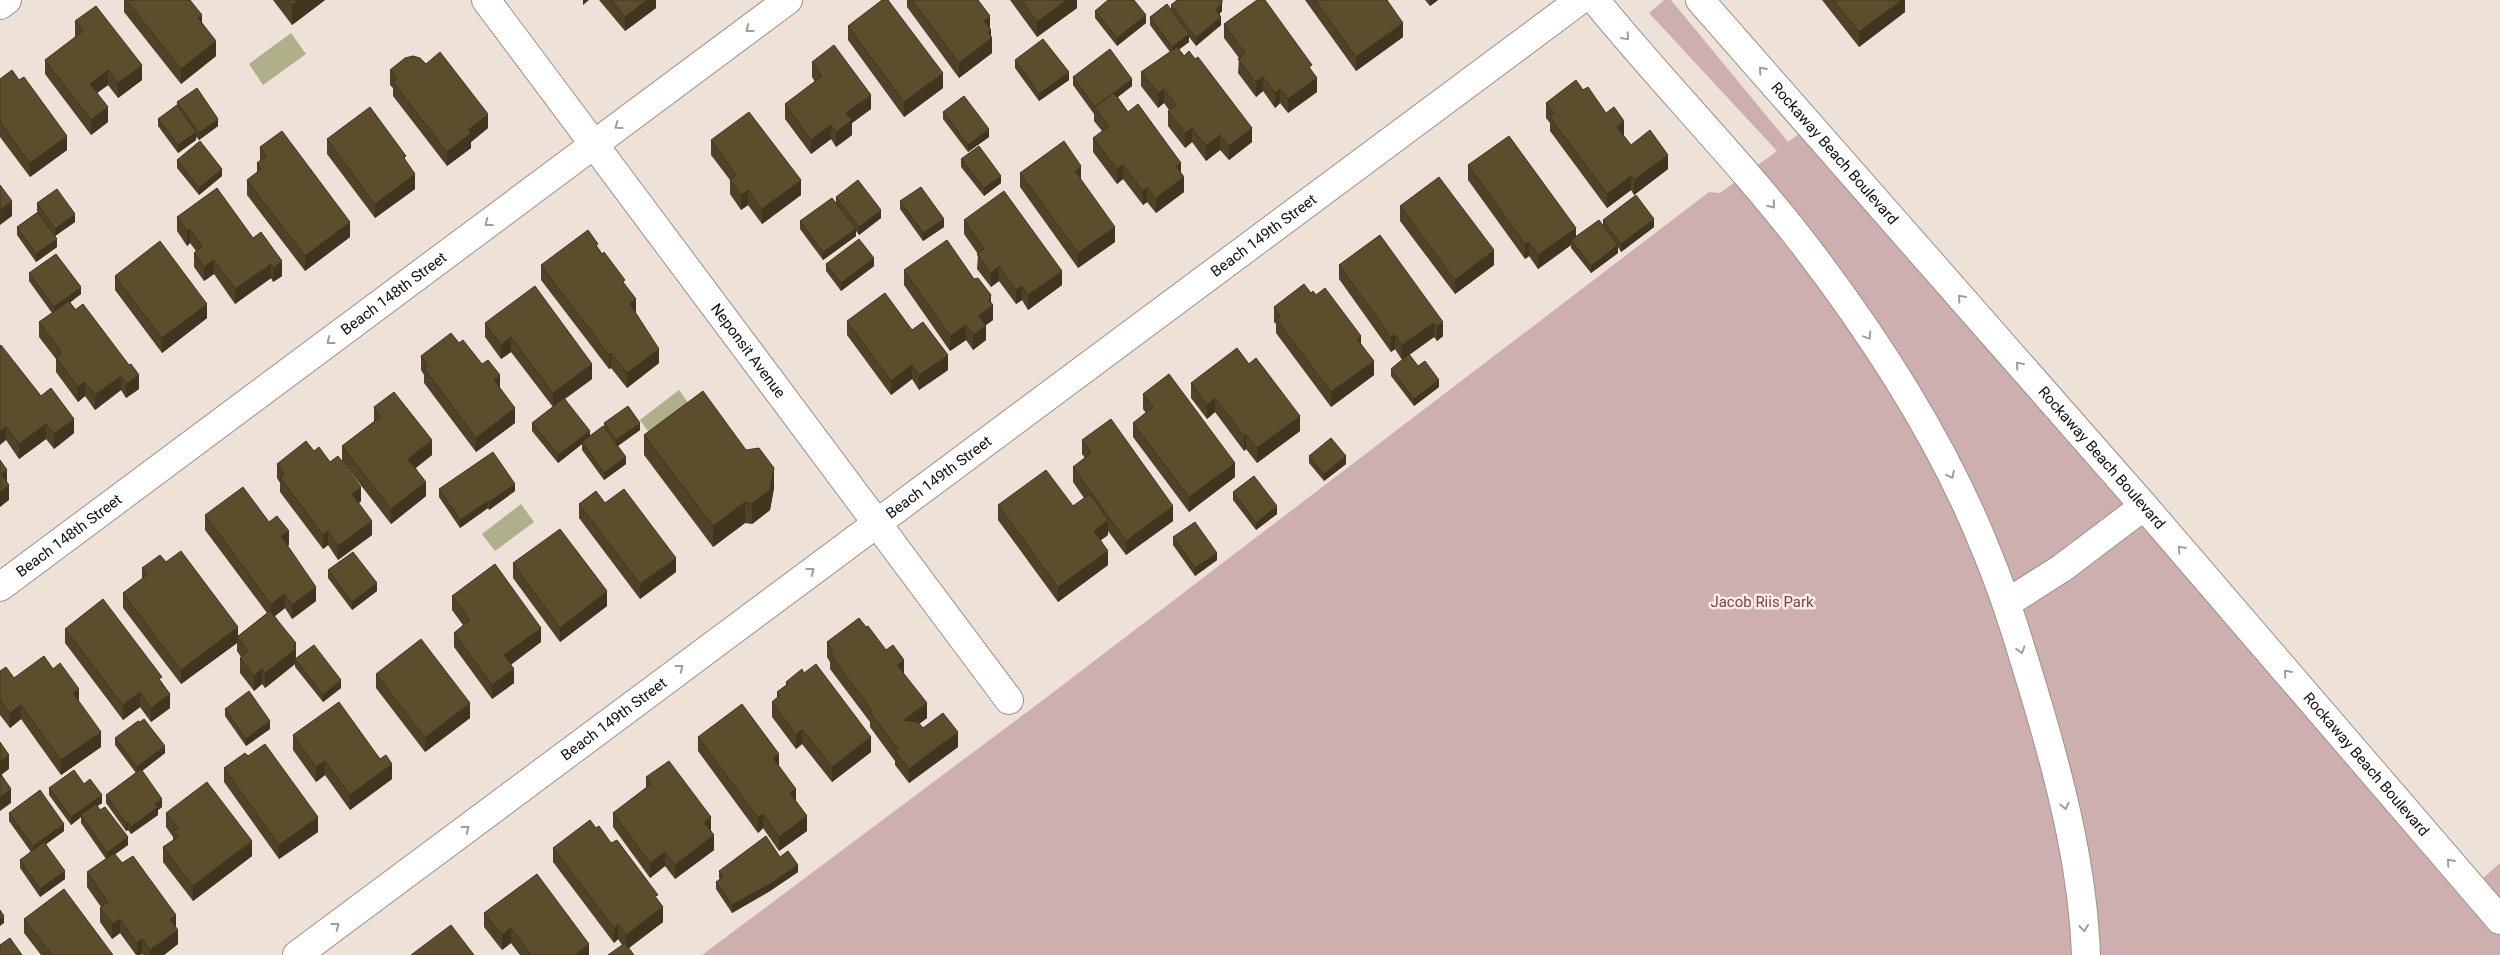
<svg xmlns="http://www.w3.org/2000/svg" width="2500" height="955" font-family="Roboto,sans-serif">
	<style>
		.green { fill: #ceafb0 }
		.water { fill: #afaf89 }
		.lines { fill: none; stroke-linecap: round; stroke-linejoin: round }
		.street-casing { stroke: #9c9289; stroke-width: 30 }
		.secondary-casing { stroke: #9c9289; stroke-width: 30 }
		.street { stroke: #fff; stroke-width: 28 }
		.secondary { stroke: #fff; stroke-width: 28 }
		.wall { fill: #4f4227 }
		.shaded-wall { fill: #403620 }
		.building { fill: #5c4d2d; stroke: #403620 }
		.oneway { stroke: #a09e9d }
		.labels { text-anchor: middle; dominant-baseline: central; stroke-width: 5; stroke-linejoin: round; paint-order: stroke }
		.street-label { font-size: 15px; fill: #110d0a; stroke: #faeee5 }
		.park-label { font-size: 15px; fill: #7e4349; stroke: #faeee5 }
	</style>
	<rect width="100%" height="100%" fill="#ede1d8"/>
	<path class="green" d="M1664,0H1671L1788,142L1811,125L2472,888L2500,863V955H702L1047,697L1709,192L1720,193L1777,151L1649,13Z"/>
	<path class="water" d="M291,33L306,54L263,85L249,64Z
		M679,390L692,408L653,438L640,420Z
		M521,504L534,522L495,551L482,534Z"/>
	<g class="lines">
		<defs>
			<g id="street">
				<path id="s1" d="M486,0L1009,700"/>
				<path d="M0,5L7,0"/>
				<path id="s2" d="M0,587L788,0"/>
				<path id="s3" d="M297,955L1580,0"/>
			</g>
			<g id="secondary">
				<path d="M1595,0C1663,84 1740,161 1806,247C1878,341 1945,445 1988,555C2009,606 2024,659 2040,712C2063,791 2083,872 2086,955"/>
				<path id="s4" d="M1700,0L2144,506L2500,920"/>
				<path d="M2007,603L2062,568L2144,506"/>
			</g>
		</defs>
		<use href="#street" class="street-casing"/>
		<use href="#secondary" class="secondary-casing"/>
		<use href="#street" class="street"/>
		<use href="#secondary" class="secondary"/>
	</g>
	<path class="wall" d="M124,0H190L202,22L216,56L181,84L124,12Z
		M273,0H325L292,25Z
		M599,0H656V8L625,31Z
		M907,0H978L990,28L992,53L959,78L907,7Z
		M1010,0H1077V8L1037,37Z
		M1305,0H1387L1403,37L1356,71Z
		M1425,0H1438L1430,6Z
		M1822,0H1905V12L1859,47Z
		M1171,5L1222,11L1219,14L1221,25L1196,46L1189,37V42L1179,49L1252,142L1229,160L1220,150L1206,161L1192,142L1185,148L1168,126V111L1169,110L1164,103L1158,108L1141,86V72L1170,52L1150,25V17L1171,9Z
		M1095,11L1146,23L1117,46L1095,18Z
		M75,21L142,80L118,98L108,85L97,93L108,122L91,135L45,74V60L76,37L75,36Z
		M1224,24L1312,72L1317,92L1288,113L1280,103L1275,108L1263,91L1256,97L1238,73L1239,58L1224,38Z
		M848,26L943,88L904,117L848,40Z
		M1015,60L1069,80L1039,101L1015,68Z
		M812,62L871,109L852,123V135L836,147L831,139L811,154L785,119V104L815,82L812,77Z
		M390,70L488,128L471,142V148L447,166L393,96V88L390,85Z
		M1073,77L1132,86L1118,97L1128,112L1181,173L1184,192L1156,213L1147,202L1143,205L1123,179L1117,184L1093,152V138L1102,131L1094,121V114L1073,85Z
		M0,79L67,150L30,177L0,137Z
		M1583,90L1606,113L1624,136L1631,145L1668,169L1634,195L1631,190L1607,208L1550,131V123L1546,118V103Z
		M177,102L218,126L199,140L196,137V140L178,153L158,126V119L177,105Z
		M943,112L989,137L968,152L943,119Z
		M327,139L406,162L415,189L375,218L327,154Z
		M711,140L801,195L762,224L748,205L741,210L730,194V180L711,155Z
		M260,147L350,237L305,271L247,195V180L257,173V163L260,161Z
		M961,159L1001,183L984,196L961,167Z
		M177,160L222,176L199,195L177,168Z
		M1468,165L1576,237L1603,225V220L1654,227L1621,252L1618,247V253L1591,273L1571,248V245L1538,269L1529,256L1525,259L1468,180Z
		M1020,173L1115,242L1078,268L1020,187Z
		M836,197L881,218L859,235L856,231V236L823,260L800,229V221L836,202Z
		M900,201L944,227L923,241L900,209Z
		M37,203L75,222L55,236L57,247L36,262L17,235V227L38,212L37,211Z
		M1400,206L1494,265L1455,294L1400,221Z
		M177,217L253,238L282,276L273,282L271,278L235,304L214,274L204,281L194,267V253L196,251L190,243L187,246L177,231Z
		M964,220L1062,285L1028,310L1022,300L1016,304L999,281L991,287L977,269L978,254L964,234Z
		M1380,235L1443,336L1437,341L1434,337L1409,355L1418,366L1439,387L1414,406L1391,376V369L1402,360L1395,349L1391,352L1339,279V265Z
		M598,249L625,285L636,314L659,363L627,388L611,368L609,369L541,280V265Z
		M826,264L874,266L841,291L826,271Z
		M904,270L991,302L993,320L986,325V340L973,350L966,340L950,351L904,285Z
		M29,273L81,294L70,302L139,389L126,398L121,390L95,410L85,396L78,402L56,372V359L39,337V322L52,313L29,281Z
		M115,276L207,318L162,353L115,290Z
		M1311,293L1316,295L1361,344L1374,375L1331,407L1276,333V324L1274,322V307Z
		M847,321L912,330L948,370L919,390L912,379L891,395L847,335Z
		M485,323L592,379L565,399L590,436L604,427V423L640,430L618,446L626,464L604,480L582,450V444L558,463L532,431V423L553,407L511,352L501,359L485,337Z
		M459,343L500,389L515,423L476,452L424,383V375L421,370V356Z
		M0,346L41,396L74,433L54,449L46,439L19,459L6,440Z
		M1249,364L1300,431L1257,463L1246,449L1244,451L1215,412L1207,419L1191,398V383Z
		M1143,394L1235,477L1189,512L1133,437V423L1146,413L1143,409Z
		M374,407L432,455L416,468L426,496L391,524L342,461V446L374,422Z
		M644,435L774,488L770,510L752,524L745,523L713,547L644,455Z
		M1082,440L1173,521L1126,555L1108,531V535L1101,540L1108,565L1058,602L998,520V505L1073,506L1084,498L1073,482V467L1085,458L1082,454Z
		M314,451L330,462L361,501L359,503L372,535L338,560L328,545L323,549L280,492V483L277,478V464Z
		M1309,456L1346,464L1324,481L1309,463Z
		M439,489L515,491L489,510L488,508L460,528L439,497Z
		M1233,492L1277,514L1256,530L1233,500Z
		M605,503L676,572L640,599L579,518V504Z
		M205,515L269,522L289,545L287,546L316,601L292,619L285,608L275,616L296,648V659L341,688L323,702L295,667V664L265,688L262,684L254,691L240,673V658L241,657L237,651V643L181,684L123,608V593L142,579V568L166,562L238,636L267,613L205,530Z
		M1173,537L1217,560L1195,576L1173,545Z
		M513,563L607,606L560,642L513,578Z
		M328,570L377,591L352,610L328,578Z
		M452,596L541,642L511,664L514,683L492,699L454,647V633L463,625L452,610Z
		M866,627L904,674L927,718L919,724L923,728L958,747L909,783L895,765V761L870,727V722L830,669V662L827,657V642Z
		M65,629L162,682L170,708L151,722L140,707L123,720L65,643Z
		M53,669L79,702L101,747L61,775L21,719L10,728L0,715V671L14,678Z
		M804,673L871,752L832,782L802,744L796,749L772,717V702L777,698V692L786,685V682Z
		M376,674L470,718L425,752L376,688Z
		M225,709L270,729L246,746L225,716Z
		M293,735L392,779L350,810L325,775L316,782L293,750Z
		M698,737L779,766L796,801L807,831L779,851L763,828L758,833L698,751Z
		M115,738L165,753L142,771L162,807L158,810V815L131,834L128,830L126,831L106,803V795L136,773L115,745Z
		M248,756L318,832L279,859L224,782V768Z
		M646,777L711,831L714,850L675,879L665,866L650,878L613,827V813L646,788Z
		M84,784L102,803L97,806L128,845L115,854L176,927L178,944L164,955H143L142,954L140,955H136L120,933L112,939L100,922V908L101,907L87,887V872L106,859L81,823V817L71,825L49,795V788Z
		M9,813L64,831L46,844L65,879L40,897L20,868V860L31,852L9,821Z
		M166,813L252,856L193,901L163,862V847L173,840V837L166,827Z
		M596,828L611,843L658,900L663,922L629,948L622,945L618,939L614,943L553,862V848Z
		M780,857L798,872L770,891L732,913L716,889V882L720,879L719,878V871Z
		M484,913L589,955H520L511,943L502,950L484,927Z
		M24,919L113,955H41L24,933Z"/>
	<path class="shaded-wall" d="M298,0H325L292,25V5Z
		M583,0H589L583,5Z
		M647,0H656V8L625,31V17Z
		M1067,0H1077V8L1037,37V22Z
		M1430,0H1438L1430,6Z
		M1902,0H1905V12L1859,47V32Z
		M1222,3V11L1216,18V10Z
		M202,15V29L198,18Z
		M1146,15V23L1117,46V38Z
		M990,16V31L991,30V39L992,38V53L959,78V63L984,21Z
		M1221,17V25L1196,46V38Z
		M1403,23V37L1356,71V57Z
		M1189,34V42L1172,55V47Z
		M216,41V56L181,84V69Z
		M142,65V80L118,98V83Z
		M108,70V85L90,98V84Z
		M1069,72V80L1039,101V94Z
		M943,73V88L904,117V102Z
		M1263,77V91L1256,97V82Z
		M1317,78V92L1288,113V99Z
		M1132,79V86L1098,112L1095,107Z
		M1164,89V103L1158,108V93Z
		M1280,89V103L1275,108V93Z
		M871,95V109L852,123V135L836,147V132L846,113Z
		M108,107V122L91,135V120Z
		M488,114V128L471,142V148L447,166V152L468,130Z
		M218,119V126L199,140V133Z
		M1624,121V136L1617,141V127Z
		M831,125V139L811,154V140Z
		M1192,128V142L1185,148V133Z
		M1252,128V142L1229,160V146Z
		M989,129V137L968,152V145Z
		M196,132V140L178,153V145Z
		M1220,135V150L1206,161V146Z
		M67,136V150L30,177V163Z
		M1668,155V169L1634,195V180Z
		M1181,163V178L1176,166Z
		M1123,165V179L1117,184V169Z
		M1081,166V180L1075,171Z
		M222,169V176L199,195V188Z
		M415,174V189L375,218V204Z
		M1001,176V183L984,196V188Z
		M1631,176V190L1607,208V194Z
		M1184,177V192L1156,213V198Z
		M801,180V195L762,224V209Z
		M1147,187V202L1143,205V191Z
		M748,190V205L741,210V195Z
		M12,201V216L0,225V210Z
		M881,210V218L859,235V227Z
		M75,214V222L55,236V229Z
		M944,219V227L923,241V233Z
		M1654,219V227L1621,252V244Z
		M350,222V237L305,271V256Z
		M1115,227V242L1078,268V253Z
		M1576,228V242L1571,240V245L1538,269V255Z
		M190,229V243L187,246V231Z
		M856,229V236L823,260V252Z
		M57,239V247L36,262V254Z
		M1529,242V256L1525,259V244Z
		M1618,245V253L1591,273V266Z
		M1494,250V265L1455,294V280Z
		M874,258V266L841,291V283Z
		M214,260V274L204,281V267Z
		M282,261V276L273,282V268Z
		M271,264V278L235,304V289Z
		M999,266V281L991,287V273Z
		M1062,271V285L1028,310V295Z
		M1022,286V300L1016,304V290Z
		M81,287V294L54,315V307Z
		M991,295V307L993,305V320L979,330V316L989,300Z
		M636,299V314L630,304Z
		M207,304V318L162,353V338Z
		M1443,322V336L1437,341V326Z
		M1434,323V337L1402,360V345Z
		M966,325V340L950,351V336Z
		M986,326V340L973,350V335Z
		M1395,335V349L1391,352V337Z
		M1361,336V350L1357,339Z
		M511,337V352L501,359V345Z
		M659,349V363L627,388V373Z
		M611,353V368L609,369V355Z
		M948,355V370L919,390V375Z
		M1374,361V375L1331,407V392Z
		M592,364V379L553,407V393Z
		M912,365V379L891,395V381Z
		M139,375V389L126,398V384Z
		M500,375V390L494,380Z
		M121,376V390L95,410V395Z
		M1439,380V387L1414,406V399Z
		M85,382V396L78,402V387Z
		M1215,398V412L1207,419V405Z
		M515,408V423L476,452V438Z
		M1300,416V431L1257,463V448Z
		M74,419V433L54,449V434Z
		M640,423V430L616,447V440Z
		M46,424V439L19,459V444Z
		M6,426V440L0,445V431Z
		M590,431V438L582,442V444L558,463V455Z
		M1246,435V449L1244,451V436Z
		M432,440V455L408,473V459Z
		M1346,456V464L1324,481V474Z
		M626,457V464L604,480V473Z
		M1235,463V477L1189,512V497Z
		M774,468V488L770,510L752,524V504Z
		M7,470V484L1,474Z
		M426,482V496L391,524V509Z
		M515,484V491L489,510V502Z
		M9,485V500L0,507V492Z
		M361,487V501L352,508V494Z
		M488,501V508L460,528V520Z
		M745,502V523L713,547V526Z
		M1173,506V521L1126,555V541Z
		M1277,506V514L1256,530V523Z
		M1108,520V535L1094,545V531Z
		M372,521V535L338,560V546Z
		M289,531V545L281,551V536Z
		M328,531V545L323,549V535Z
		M1108,551V565L1058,602V587Z
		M1217,553V560L1195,576V568Z
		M676,558V572L640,599V584Z
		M377,583V591L352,610V602Z
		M316,587V601L292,619V605Z
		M607,591V606L560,642V628Z
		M285,594V608L271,619V604Z
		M238,627V638L237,637V643L181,684V670Z
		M541,628V642L504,670V655Z
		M296,643L295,664L265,688V673Z
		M904,660V675L897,665Z
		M262,669V684L254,691V676Z
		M514,669V683L492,699V685Z
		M341,680V688L323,702V695Z
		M79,689V703L73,693Z
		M140,692V707L123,720V705Z
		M170,694V708L151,722V708Z
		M470,703V718L425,752V738Z
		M927,703V718L904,735V720Z
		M21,705V719L10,728V713Z
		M270,721V729L246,746V739Z
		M802,729V744L796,749V735Z
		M101,732V747L61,775V760Z
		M958,732V747L909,783V769Z
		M871,737V752L832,782V767Z
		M165,746V753L137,775V767Z
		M779,754V769L773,758Z
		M9,755V769L0,776V761Z
		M325,761V775L316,782V767Z
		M392,764V779L350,810V795Z
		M11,789V803L0,811V797Z
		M796,789V804L790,793Z
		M102,795V803L82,817L81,815V817L71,825V817Z
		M162,799V807L158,810V815L131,834V827L155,804Z
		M763,814V828L758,833V818Z
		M807,816V831L779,851V837Z
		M318,817V832L279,859V845Z
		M711,817V832L704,822Z
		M128,822V830L126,831V823Z
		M64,824V831L33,854V846Z
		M714,835V850L675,879V865Z
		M128,837V845L107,860V853Z
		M252,841V856L193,901V886Z
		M665,852V866L650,878V863Z
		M798,865V872L770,891L732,913V905Z
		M65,871V879L40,897V889Z
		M663,907V922L626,950V935Z
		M176,915V929L170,919Z
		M4,916V923L0,926V919Z
		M120,919V933L112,939V924Z
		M618,924V939L614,943V928Z
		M511,928V943L502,950V935Z
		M178,930V944L164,955H150V950Z
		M142,939V954L140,955H137V943Z
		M589,944V955H575Z"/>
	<path class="building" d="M126,0H190L202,15L198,18L216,41L181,69Z
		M288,0H298L292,5Z
		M611,0H647L625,17Z
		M882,0H888L943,73L904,102L848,26Z
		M912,0H978L990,16L984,21L991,30L988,32L992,38L959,63Z
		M1021,0H1067L1037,22Z
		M1108,0H1134L1146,15L1117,38L1095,11Z
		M1177,0H1222V3L1216,10L1221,17L1196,38L1171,5Z
		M1257,0H1265L1312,65L1309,67L1317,78L1288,99L1280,89L1275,93L1263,77L1256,82L1238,59L1245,53L1224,24Z
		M1315,0H1387L1403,23L1356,57Z
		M1833,0H1902L1859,32Z
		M1167,4L1189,34L1172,47L1150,17Z
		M96,6L142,65L118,83L108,70L90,84L108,107L91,120L45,60L83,31L75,21Z
		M1043,39L1069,72L1039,94L1015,60Z
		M834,45L871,95L846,113L852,120L836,132L831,125L811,140L785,104L822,76L812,62Z
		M1177,47L1184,56L1189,51L1195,59L1198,57L1252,128L1229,146L1220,135L1206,146L1192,128L1185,133L1168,111L1176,105L1164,89L1158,93L1141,72Z
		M1110,49L1132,79L1095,107L1073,77Z
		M440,52L488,114L468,130L471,133L447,152L393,82L397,78L390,70L405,58L413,56L420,58L426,64Z
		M12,70L19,80L24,77L67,136L30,163L0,122V79Z
		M1576,80L1583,90L1588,87L1606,113L1614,107L1624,121L1617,127L1631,145L1650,130L1668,155L1634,180L1631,176L1607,194L1550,117L1554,113L1546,103Z
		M197,88L218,119L199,133L177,102Z
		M1114,93L1128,112L1138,104L1181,163L1176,166L1184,177L1156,198L1147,187L1143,191L1123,165L1117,169L1093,138L1109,126L1094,107Z
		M964,96L989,129L968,145L943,112Z
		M177,105L196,132L178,145L158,119Z
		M370,107L406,156L404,158L415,174L375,204L327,139Z
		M749,112L801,180L762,209L748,190L741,195L730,180L736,175L711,140Z
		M282,131L350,222L305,256L247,180L261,169L257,163L266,156L260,147Z
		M1509,136L1576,228L1538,255L1529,242L1525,244L1468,165Z
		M200,141L222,169L199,188L177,160Z
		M1064,141L1081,166L1075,171L1115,227L1078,253L1020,173Z
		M979,146L1001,176L984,188L961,159Z
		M1439,177L1494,250L1455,280L1400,206Z
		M858,180L881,210L859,227L836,197Z
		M0,185L12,201L0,210Z
		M921,187L944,219L923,233L900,201Z
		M217,188L253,238L261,232L282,261L273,268L271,264L235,289L214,260L204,267L194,253L202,246L190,229L187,231L177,217Z
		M57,189L75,214L55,229L37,203Z
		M1004,191L1062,271L1028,295L1022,286L1016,290L999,266L991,273L977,254L984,249L964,220Z
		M1636,195L1654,219L1621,244L1603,220Z
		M832,198L856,229L823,252L800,221Z
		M38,212L57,239L36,254L17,227Z
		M1599,220L1618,245L1591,266L1571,240Z
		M588,230L598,244L596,245L602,254L604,252L625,280L623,282L636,299L630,304L659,349L627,373L611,353L609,355L541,265Z
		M1380,235L1443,322L1437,326L1434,323L1402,345L1395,335L1391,337L1339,265Z
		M859,239L874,258L841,283L826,264Z
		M947,240L974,279L978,278L991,295L989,300L993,305L979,316L986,326L973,335L966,325L950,336L904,270Z
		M160,241L207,304L162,338L115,276Z
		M56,254L81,287L54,307L29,273Z
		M1304,284L1311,293L1313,291L1316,295L1325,288L1361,336L1357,339L1374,361L1331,392L1276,319L1280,316L1274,307Z
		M535,286L592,364L553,393L511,337L501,345L485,323Z
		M885,293L912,330L923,322L948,355L919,375L912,365L891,381L847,321Z
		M69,301L75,310L83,304L129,365L131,364L139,375L126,384L121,376L95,395L85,382L78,387L56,357L62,353L39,322Z
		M451,333L459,343L463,340L482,364L488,360L500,375L494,380L515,408L476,438L424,368L428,366L421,356Z
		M1,345L41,396L51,388L74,419L54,434L46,424L19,444L6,426L0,431V346Z
		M1237,348L1249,364L1256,358L1300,416L1257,448L1246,435L1244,436L1215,398L1207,405L1191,383Z
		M1409,354L1418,366L1425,361L1439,380L1414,399L1391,369Z
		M1169,374L1235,463L1189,497L1133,423L1153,407L1143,394Z
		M703,391L746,450L759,448L774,468L770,490L752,504L745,502L713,526L644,435Z
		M394,392L432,440L408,459L426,482L391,509L342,446L380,417L374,407Z
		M564,398L590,431L558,455L532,423Z
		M628,406L640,423L616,440L604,423Z
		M1111,419L1173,506L1126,541L1073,467L1091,453L1082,440Z
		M603,426L626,457L604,473L582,442Z
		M1331,438L1346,456L1324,474L1309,456Z
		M306,441L314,451L319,447L330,462L338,456L361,487L352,494L372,521L338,546L328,531L323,535L280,477L284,474L277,464Z
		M493,452L515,484L489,502L488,501L460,520L439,489Z
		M0,460L7,470L1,474L9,485L0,492Z
		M1046,470L1073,506L1090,494L1108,520L1094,531L1108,551L1058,587L998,505Z
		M1254,476L1277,506L1256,523L1233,492Z
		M243,487L269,522L277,516L289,531L281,536L316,587L292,605L285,594L271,604L205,515Z
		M624,489L676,558L640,584L579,504L596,491L605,503Z
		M1195,522L1217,553L1195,568L1173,537Z
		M560,529L607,591L560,628L513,563Z
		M181,551L238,627L181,670L123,593L147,575L142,568L160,555L166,562Z
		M353,552L377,583L352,602L328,570Z
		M495,564L541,628L504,655L514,669L492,685L454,633L470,620L452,596Z
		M103,599L162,677L159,679L170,694L151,708L140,692L123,705L65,629Z
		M270,611L296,643L293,646L296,649L265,673L262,669L254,676L240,658L248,651L237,637Z
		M859,618L866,627L868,626L886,650L893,645L904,660L897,665L927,703L904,720L918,722L923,728L943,713L958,732L909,769L895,751L898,749L870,712L872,711L830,654L833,651L827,642Z
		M421,639L470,703L425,738L376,674Z
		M314,645L341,680L323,695L295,659Z
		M44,656L53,669L60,663L79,689L73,693L101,732L61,760L21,705L10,713L0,700V671L6,667L14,678Z
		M816,664L871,737L832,767L802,729L796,735L772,702L780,695L777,692L788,684L786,682L802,669L804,673Z
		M249,691L270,721L246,739L225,709Z
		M339,702L380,759L386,755L392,764L350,795L325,761L316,767L293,735Z
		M742,704L779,754L773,758L796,789L790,793L807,816L779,837L763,814L758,818L698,737Z
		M144,719L165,746L137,767L115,738L138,721L140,722Z
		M0,742L9,755L0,761Z
		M265,744L318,817L279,845L224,768L245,753L248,756Z
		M669,761L711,817L704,822L714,835L675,865L665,852L650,863L613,813L651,784L646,777Z
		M141,769L162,799L155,804L158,807L131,827L128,822L126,823L106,795Z
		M74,770L84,784L90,779L102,795L71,817L49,788Z
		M0,773L11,789L0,797Z
		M207,782L252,841L193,886L163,847L178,837L173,831L178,828L166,813Z
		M40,790L64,824L33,846L9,813Z
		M96,804L100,810L105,807L128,837L107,853L81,815Z
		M590,820L596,828L599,826L611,843L617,840L658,895L655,896L663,907L626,935L618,924L614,928L553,848Z
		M766,836L780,857L788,851L798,865L770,884L732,905L716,882L723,877L719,871Z
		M44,842L65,871L40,889L20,860Z
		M114,853L122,863L133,856L176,915L170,919L178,930L150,950L142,939L137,943L120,919L112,924L100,908L108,902L87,872Z
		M537,874L589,944L575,955H531L511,928L502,935L484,913Z
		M64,889L113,955H52L24,919Z
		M0,910L4,916L0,919Z
		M451,925L474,955H411Z
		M10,938L22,955H0V945Z
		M625,943L634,955H608Z"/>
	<defs><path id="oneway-chevron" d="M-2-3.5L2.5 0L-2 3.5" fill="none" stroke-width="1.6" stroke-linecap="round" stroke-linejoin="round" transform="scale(1.25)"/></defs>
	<g class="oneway">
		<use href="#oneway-chevron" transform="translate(749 29) rotate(143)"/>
		<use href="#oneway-chevron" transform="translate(1626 37) rotate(49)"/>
		<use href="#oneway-chevron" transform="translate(1762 70) rotate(-132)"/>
		<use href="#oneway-chevron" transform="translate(618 126) rotate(144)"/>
		<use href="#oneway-chevron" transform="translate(1772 205) rotate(51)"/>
		<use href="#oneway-chevron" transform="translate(488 223) rotate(143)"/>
		<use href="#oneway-chevron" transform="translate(1961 298) rotate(-131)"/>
		<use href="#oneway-chevron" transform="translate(1868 336) rotate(56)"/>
		<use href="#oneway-chevron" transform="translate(330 341) rotate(143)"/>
		<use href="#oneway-chevron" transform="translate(2019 365) rotate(-131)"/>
		<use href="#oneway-chevron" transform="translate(1951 475) rotate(64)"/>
		<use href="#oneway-chevron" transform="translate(2181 549) rotate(-131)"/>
		<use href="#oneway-chevron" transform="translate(811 571) rotate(-37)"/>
		<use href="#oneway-chevron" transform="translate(2021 650) rotate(73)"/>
		<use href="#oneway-chevron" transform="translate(680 668) rotate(-37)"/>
		<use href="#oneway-chevron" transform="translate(2287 673) rotate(-131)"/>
		<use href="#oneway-chevron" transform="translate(2065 806) rotate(78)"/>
		<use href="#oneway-chevron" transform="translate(466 829) rotate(-37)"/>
		<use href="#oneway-chevron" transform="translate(2450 862) rotate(-131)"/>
		<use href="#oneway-chevron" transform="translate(336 926) rotate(-37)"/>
		<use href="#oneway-chevron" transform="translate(2084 928) rotate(84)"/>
	</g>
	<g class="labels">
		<g class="street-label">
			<text stroke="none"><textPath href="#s4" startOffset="204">Rockaway Beach Boulevard</textPath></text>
			<text stroke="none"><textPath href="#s3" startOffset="1205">Beach 149th Street</textPath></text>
			<text stroke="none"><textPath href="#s2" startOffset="491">Beach 148th Street</textPath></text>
			<text stroke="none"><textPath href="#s1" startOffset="438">Neponsit Avenue</textPath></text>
			<text stroke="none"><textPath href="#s4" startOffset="609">Rockaway Beach Boulevard</textPath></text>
			<text stroke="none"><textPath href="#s3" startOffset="800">Beach 149th Street</textPath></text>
			<text stroke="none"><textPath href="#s2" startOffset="86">Beach 148th Street</textPath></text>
			<text stroke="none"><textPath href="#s3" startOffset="395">Beach 149th Street</textPath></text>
			<text stroke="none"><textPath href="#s4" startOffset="1014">Rockaway Beach Boulevard</textPath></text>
		</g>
		<g class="park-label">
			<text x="1762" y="602">Jacob Riis Park</text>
		</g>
	</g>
</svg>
